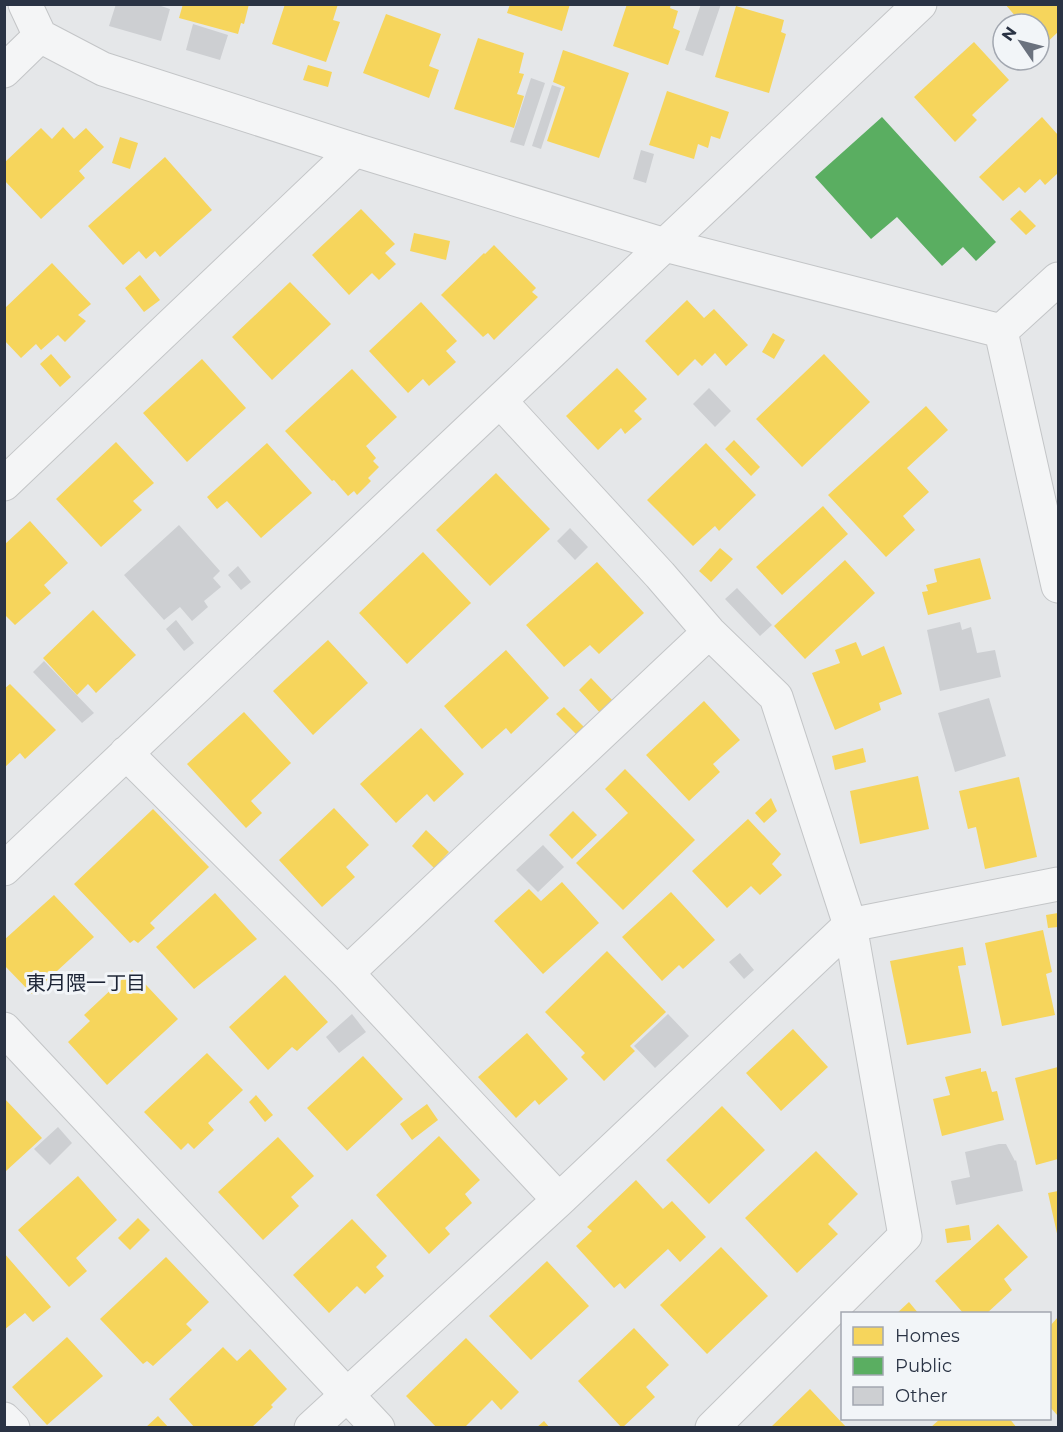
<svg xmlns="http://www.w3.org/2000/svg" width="1063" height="1432" font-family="Montserrat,'Noto Sans JP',sans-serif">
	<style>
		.homes { fill: #f6d55c }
		.public { fill: #5aae61 }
		.building { fill: #cdcfd2 }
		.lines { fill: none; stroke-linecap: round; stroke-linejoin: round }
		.minor-casing { stroke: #c3c5c7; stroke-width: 35 }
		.tertiary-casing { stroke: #c3c5c7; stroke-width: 35 }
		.minor { stroke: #f4f5f6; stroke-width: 33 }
		.tertiary { stroke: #f4f5f6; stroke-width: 33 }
		.labels { text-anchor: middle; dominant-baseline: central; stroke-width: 6; stroke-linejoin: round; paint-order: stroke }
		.neighbourhood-label { font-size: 20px; fill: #1c2435; stroke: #f2f5f8 }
	</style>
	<rect width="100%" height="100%" fill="#e5e7e9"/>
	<path class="homes" d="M183,4H249L244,24L241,23L238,34L179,18Z
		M285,4H338L333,20L340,22L326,62L272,44Z
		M510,4H570L562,31L507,13Z
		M627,4H671L670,8L678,11L673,28L680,31L668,65L613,46Z
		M1005,4H1058V32L1042,47L1039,44V24H1022Z
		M736,6L784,20L781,32L786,34L769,93L715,77Z
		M386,14L441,34L429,66L439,70L429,98L363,73Z
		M478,38L524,53L519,73L524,74L517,94L524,96L514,128L454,109Z
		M974,42L1009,80L972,115L977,120L955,142L914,97Z
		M563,50L629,73L599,158L547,141L565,87L553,82Z
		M308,65L332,72L328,87L303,80Z
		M667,91L729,112L720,139L711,136L708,148L698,144L694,159L649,145Z
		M1042,117L1058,135V173L1045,185L1040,179L1025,193L1019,187L1003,201L979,177Z
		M63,127L74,139L86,128L104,147L79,171L85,178L41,219L4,180V163L41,128L52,139Z
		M120,137L138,143L130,169L112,163Z
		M165,157L212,210L160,257L155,251L146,259L139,251L123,265L88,226Z
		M361,209L395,244L385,253L396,264L379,280L372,273L349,295L312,255Z
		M1020,210L1036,226L1026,235L1010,219Z
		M414,233L450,241L446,260L410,251Z
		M494,245L536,288L532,292L538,297L494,340L488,333L483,337L441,295L484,253L485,254Z
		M52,263L91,304L78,315L86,321L65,342L58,335L41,350L36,344L21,358L4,340V309Z
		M140,275L160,300L144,312L125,288Z
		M290,282L331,324L272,380L232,337Z
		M687,300L704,318L714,309L748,345L726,366L715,353L702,366L695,359L678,376L645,341Z
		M421,302L457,341L446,351L456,362L429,386L423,379L408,393L369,351Z
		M773,333L785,340L774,359L762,352Z
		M51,354L71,377L60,387L40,364Z
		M824,354L870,402L802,467L756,419Z
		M202,359L246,408L187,462L143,413Z
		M617,368L647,399L634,411L642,419L625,434L621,428L598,450L566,416Z
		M352,369L397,417L366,446L376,458L373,461L379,467L368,478L371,481L357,495L354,491L348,496L334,480L332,481L285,431Z
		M926,406L948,430L907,468L929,492L903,516L915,530L886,557L828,495Z
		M734,440L760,467L751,476L725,449Z
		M116,442L154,483L133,501L142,510L101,547L56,499Z
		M267,443L312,493L261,538L227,501L217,509L207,497Z
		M706,443L756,495L719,531L715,526L693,546L647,500Z
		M496,473L550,529L490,586L436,530Z
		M823,506L848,534L782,595L756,567Z
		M30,521L68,563L44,585L51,593L15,625L4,614V545Z
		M720,548L733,559L711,582L699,571Z
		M423,552L471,603L407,664L359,613Z
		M980,558L991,599L928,615L922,592L928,591L926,585L937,582L934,569Z
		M845,560L875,593L805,659L774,626Z
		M597,562L644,613L599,654L590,645L564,667L526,625Z
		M93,610L136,655L96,693L88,684L77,695L43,658Z
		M328,640L368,683L313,735L273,691Z
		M856,642L862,656L884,646L902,694L879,703L881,710L835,730L812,673L840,663L835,650Z
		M506,650L549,698L511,734L506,728L482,749L444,706Z
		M591,678L614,702L602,715L579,690Z
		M10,684L56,730L25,759L20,753L4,768V689Z
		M704,701L740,740L713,764L720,772L689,801L646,755Z
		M564,707L587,730L579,737L556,714Z
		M244,712L291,763L251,801L262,813L246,828L187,764Z
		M421,728L464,774L434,802L427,794L396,823L360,784Z
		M863,748L866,762L835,770L832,756Z
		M625,769L695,840L623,910L576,863L628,813L605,789Z
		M918,776L929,829L860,844L850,791Z
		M1019,777L1037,857L985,869L976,827L968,829L959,791Z
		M771,798L777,811L764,823L755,813Z
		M334,808L369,845L346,867L355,877L322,907L279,860Z
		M153,809L209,867L150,923L155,928L138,943L134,940L130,943L74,884Z
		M573,811L597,835L572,859L549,835Z
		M748,819L781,854L772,864L782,875L760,895L751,886L727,908L692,871Z
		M426,830L449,852L434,868L412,846Z
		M562,882L599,923L543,974L494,921L529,889L541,901Z
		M671,892L715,940L683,969L679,965L662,981L622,937Z
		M215,893L257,939L194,989L156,947Z
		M54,895L94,937L32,994L4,965V940Z
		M1058,913V927L1048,928L1046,915Z
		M1043,930L1052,972L1046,974L1055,1015L1002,1026L985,943Z
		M963,947L966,965L958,966L971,1033L907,1045L890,961Z
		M607,951L666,1012L630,1046L635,1051L604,1081L581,1057L585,1053L545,1012Z
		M132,970L178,1019L107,1085L68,1042L90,1021L84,1015Z
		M285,975L328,1022L297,1051L292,1047L268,1070L229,1027Z
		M793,1029L828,1067L781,1111L746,1073Z
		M527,1033L568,1079L539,1105L535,1100L516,1118L478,1077Z
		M207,1053L243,1090L208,1123L214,1130L194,1149L188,1143L181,1150L144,1112Z
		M363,1056L403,1099L347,1151L307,1108Z
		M1058,1067V1159L1036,1165L1015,1078Z
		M981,1068V1072L986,1071L992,1092L997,1091L1004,1120L942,1136L933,1099L950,1095L945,1077Z
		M256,1095L273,1115L265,1122L249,1102Z
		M4,1098L42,1138L6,1171L4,1170Z
		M427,1104L438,1120L412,1140L400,1124Z
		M722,1106L765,1150L709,1204L666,1160Z
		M439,1136L480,1180L465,1194L472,1203L445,1228L450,1234L429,1254L376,1195Z
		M278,1137L314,1176L291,1197L299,1206L263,1240L218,1192Z
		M816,1151L858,1194L828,1224L838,1234L797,1273L745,1218Z
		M78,1176L117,1220L76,1258L87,1271L69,1287L18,1230Z
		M636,1180L663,1209L672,1201L706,1237L680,1262L668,1249L625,1289L620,1283L614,1288L576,1246L592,1231L587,1227Z
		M1058,1191V1238L1048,1193Z
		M138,1218L150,1230L130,1250L118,1238Z
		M352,1219L387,1256L376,1267L384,1276L365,1294L357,1286L329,1313L293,1275Z
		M998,1224L1028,1257L1004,1279L1012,1290L986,1314H964L935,1281Z
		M969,1225L971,1240L947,1243L945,1229Z
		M721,1247L768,1296L707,1354L660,1305Z
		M4,1253L51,1307L33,1322L25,1313L4,1330Z
		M166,1257L209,1302L186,1324L192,1330L153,1366L147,1361L143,1364L100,1319Z
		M547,1261L589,1306L531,1360L489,1316Z
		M909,1302L919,1314H896Z
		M1058,1317V1416L1050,1407V1326Z
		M634,1328L669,1365L646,1387L655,1397L622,1428L578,1381Z
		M67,1337L103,1376L47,1425L12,1387Z
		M466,1338L519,1392L501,1410L492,1400L464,1428H437L406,1396Z
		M223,1347L237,1361L250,1349L287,1389L271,1405L273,1407L251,1428H195L169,1399Z
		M810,1389L847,1428H770Z
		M158,1416L169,1428H145Z
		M941,1418H1009L1017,1428H930Z
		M544,1421L550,1428H536Z"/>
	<path class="public" d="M882,117L996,242L976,261L963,247L942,266L897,217L871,239L815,177Z"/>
	<path class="building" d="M116,4H155L170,9L161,41L109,26Z
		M701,4H721L703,56L685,50Z
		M193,24L228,35L220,60L186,50Z
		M531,78L545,83L524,146L510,142Z
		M552,85L561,88L541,149L532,146Z
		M641,150L654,154L646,183L633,179Z
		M709,388L731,411L715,427L693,404Z
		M179,525L220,571L213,578L221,587L204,601L208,607L192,621L180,607L164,620L124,575Z
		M570,528L588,547L575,560L557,541Z
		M238,566L251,582L241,590L228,575Z
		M737,588L772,625L760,636L725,599Z
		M176,620L194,643L184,651L166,629Z
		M960,622L962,630L971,627L977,653L995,650L1001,677L940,691L927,630Z
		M44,661L94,713L82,723L33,672Z
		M989,698L1006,756L955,772L938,713Z
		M543,845L564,867L538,892L516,870Z
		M740,953L754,970L744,979L729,962Z
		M352,1014L366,1032L339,1053L326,1037Z
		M668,1014L689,1036L655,1068L634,1046Z
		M58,1127L72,1143L50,1165L34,1149Z
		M999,1144H1006L1015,1161L1016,1160L1023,1191L956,1205L951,1181L970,1177L965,1152Z"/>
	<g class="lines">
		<defs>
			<path id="minor" d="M4,71L40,36
				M500,401L660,575L709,632L776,697L850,925L905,1236L712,1428
				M4,484L355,150
				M126,753L347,973L559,1200
				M4,869L920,4
				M347,973L709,632
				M4,1029L378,1428
				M4,1419L13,1428
				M311,1428L559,1200L850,925L1058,884"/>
			<path id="tertiary" d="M25,4L40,36L103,69L355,150L665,245L1001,331
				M1001,331L1058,586
				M1001,331L1058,279"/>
		</defs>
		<use href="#minor" class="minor-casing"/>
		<use href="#tertiary" class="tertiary-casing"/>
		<use href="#minor" class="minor"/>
		<use href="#tertiary" class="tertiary"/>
	</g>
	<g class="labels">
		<g class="neighbourhood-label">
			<text x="86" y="983">東月隈一丁目</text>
		</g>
	</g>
	<rect width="1063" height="1432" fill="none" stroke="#2a3344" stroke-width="12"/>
	<rect x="841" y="1312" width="210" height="108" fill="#f2f5f8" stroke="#a2a7b0" stroke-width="1.5"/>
	<rect x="853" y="1327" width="30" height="18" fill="#f6d55c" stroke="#a2a7b0" stroke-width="1.5"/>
	<text x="895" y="1342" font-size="18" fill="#2a3344">Homes</text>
	<rect x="853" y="1357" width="30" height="18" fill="#5aae61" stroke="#a2a7b0" stroke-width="1.5"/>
	<text x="895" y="1372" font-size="18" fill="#2a3344">Public</text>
	<rect x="853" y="1387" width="30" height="18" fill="#cdcfd2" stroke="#a2a7b0" stroke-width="1.5"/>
	<text x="895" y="1402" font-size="18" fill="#2a3344">Other</text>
	<g transform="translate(1021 42) rotate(305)"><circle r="28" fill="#f2f5f8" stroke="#a2a7b0" stroke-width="1.5"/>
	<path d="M0-4.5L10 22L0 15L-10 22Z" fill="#6b727e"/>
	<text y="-9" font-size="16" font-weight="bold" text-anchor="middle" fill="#2a3344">N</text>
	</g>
</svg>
